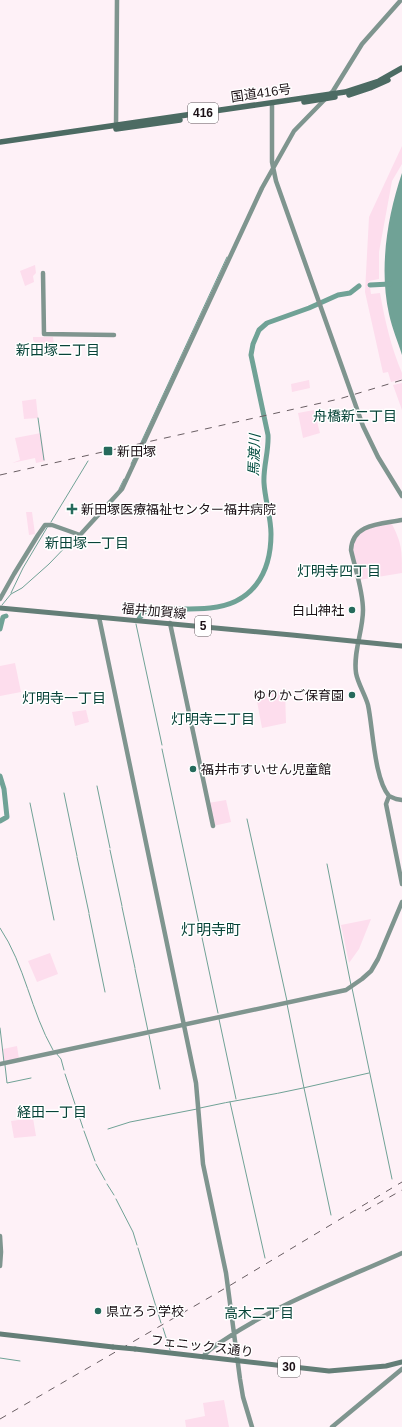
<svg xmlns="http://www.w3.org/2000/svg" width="402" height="1427" font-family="Arial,'Noto Sans JP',sans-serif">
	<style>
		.green { fill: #fddded }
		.water { fill: #70a296 }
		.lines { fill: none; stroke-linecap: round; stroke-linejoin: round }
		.stream { stroke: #70a296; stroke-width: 1 }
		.river { stroke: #70a296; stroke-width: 5 }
		.secondary { stroke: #7f958f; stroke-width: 4.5 }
		.primary { stroke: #647e77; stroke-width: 5 }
		.highway { stroke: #4c6b63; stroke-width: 5.5 }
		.rail { stroke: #6a5f64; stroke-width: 1; stroke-dasharray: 7 7; stroke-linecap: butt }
		.primary-bridge { stroke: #647e77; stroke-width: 5 }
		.poi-dot { fill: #266a5c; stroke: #fff; stroke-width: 1.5 }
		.labels { text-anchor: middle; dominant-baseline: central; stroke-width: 3; stroke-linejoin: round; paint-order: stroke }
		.shield { fill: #fff; stroke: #5f585c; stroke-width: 1 }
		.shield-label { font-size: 12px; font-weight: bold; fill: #1b1116 }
		.street-label { font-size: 13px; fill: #1b1116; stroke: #fff }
		.poi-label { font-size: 13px; fill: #1b1116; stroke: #fff; text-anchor: start }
		.neighbourhood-label { font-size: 14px; fill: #074338; stroke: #fff }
		.water-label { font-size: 14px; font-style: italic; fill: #004b3e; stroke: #fff }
		.quarter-label { font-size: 15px; fill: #074338; stroke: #fff }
	</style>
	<rect width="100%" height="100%" fill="#fef1f7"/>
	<path class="green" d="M402,146V164L392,181L379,252V279L369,281L371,294L380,293C385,321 391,347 402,373V379L391,382L388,372L383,373L365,292L369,217Z
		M35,265L36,273L33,276L34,282L25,286L20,271Z
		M33,337H53L55,354L43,353L33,340Z
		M309,380L310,388L292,392L291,384Z
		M402,383V410L393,385Z
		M36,399L38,418L24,419L22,401Z
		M314,410L320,433L303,438L298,413Z
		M41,433L45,461L36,463L35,458L12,463L20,460L15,438Z
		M26,512H32L35,534L29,535Z
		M391,522C402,544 402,549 402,573L359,580L351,550L357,536L367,529Z
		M15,663L21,692L0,696V666Z
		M285,690L286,723L262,728L256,696Z
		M86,710L89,722L75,726L72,712Z
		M226,800L231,822L213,826L208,803Z
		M371,919L359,949L349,963L341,925Z
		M50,953L58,974L37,982L28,961Z
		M17,1046L19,1059L4,1062L3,1049Z
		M33,1118L36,1136L14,1138L11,1121Z
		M224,1400L229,1427H186L185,1420L205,1416L203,1403Z"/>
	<path class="water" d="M402,173V355C398,342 392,328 389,314C379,269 387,217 402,173Z"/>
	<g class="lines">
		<path class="stream" d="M38,418L44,460
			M131,464L227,257
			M119,489L124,479
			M51,522L88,461
			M11,593L23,568L48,526
			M2,605L11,594L22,588L49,564L76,536
			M136,624L162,745
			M162,749L218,1013
			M97,786L110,848
			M64,793L77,856
			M30,803L54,920
			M247,819L287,1001
			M110,850L122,906
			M77,857L89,913
			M327,864L351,985
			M122,907L135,968
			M89,914L105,992
			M0,928C25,965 31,1012 53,1050
			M135,969L148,1031
			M352,988L392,1179
			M287,1004L304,1088L331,1215
			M219,1019L236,1099
			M0,1028L4,1062
			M149,1035L160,1089
			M56,1053L61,1059L64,1070
			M5,1065L7,1083L31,1078
			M65,1074L83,1128
			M230,1102L265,1258
			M200,1108C234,1100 269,1096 303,1088C325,1083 347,1078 369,1073
			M108,1129L130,1122L197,1109
			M84,1131L95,1161
			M96,1164L105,1180
			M107,1184L114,1195
			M116,1199L133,1232L137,1245
			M138,1248L161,1323
			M163,1328L170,1350
			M0,1358L20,1361"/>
		<path class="river" d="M370,285L390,284
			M139,619L144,612L149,610C169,608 190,610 210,608C252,604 271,574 271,534C271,517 265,500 264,483C263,467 269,451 268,435L251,355L253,344L259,330L267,323L309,308L338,295L350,293L359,286
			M0,629L3,617L6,616
			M0,776L4,789L7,817L0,821"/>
		<path class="secondary" d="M272,103V162L276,181L363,426L378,457L402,496
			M116,128L117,0
			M43,273L44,334L114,335
			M402,520C382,524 352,523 351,550C355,568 363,591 363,610C363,631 353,652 356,673C358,684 365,694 368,705C373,728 374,778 389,796L386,804L402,884
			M0,599L14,574L38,535L45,525H52L80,535L122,489L262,188L294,131L333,91L362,44L401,0
			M99,617L196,1083L203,1164L226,1273L240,1379L243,1397L252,1427
			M170,623L213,826
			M389,796L396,799L402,800
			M0,1064L346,990L362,979L371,971L378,959L402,902
			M0,1236L1,1252L0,1266
			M203,1357C208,1349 217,1345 224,1340C279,1303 342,1280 402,1253
			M332,1427L402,1369"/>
		<path class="primary" d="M0,608L292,635L402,646
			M0,1334L113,1347
			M135,1349L329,1371L386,1366L402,1362"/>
		<path class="highway" d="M349,95L370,88L388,80
			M304,102L335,97
			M116,129L180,120
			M0,142L345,92L379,81L402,68"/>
		<path class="rail" d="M0,475L339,399L402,380
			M365,1211L402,1190
			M0,1419L229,1286L402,1182"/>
		<path class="primary-bridge" d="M113,1347L135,1349"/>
	</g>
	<g class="poi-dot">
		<rect x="103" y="446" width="10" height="10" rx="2"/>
		<path d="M70 503h4v4h4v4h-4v4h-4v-4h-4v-4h4z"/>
		<circle cx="352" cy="610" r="4"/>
		<circle cx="352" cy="695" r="4"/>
		<circle cx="193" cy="769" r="4"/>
		<circle cx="98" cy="1311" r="4"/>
	</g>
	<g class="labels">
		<g class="shield">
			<rect x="188" y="103" width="30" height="20" rx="3"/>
			<rect x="195" y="616" width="16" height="20" rx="3"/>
			<rect x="278" y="1357" width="22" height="20" rx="3"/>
		</g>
		<g class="shield-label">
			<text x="203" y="113">416</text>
			<text x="203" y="626">5</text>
			<text x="289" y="1367">30</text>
		</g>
		<g class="street-label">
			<text transform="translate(261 93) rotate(-8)">国道416号</text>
			<text transform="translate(154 611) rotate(5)">福井加賀線</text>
			<text transform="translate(202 1346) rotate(7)">フェニックス通り</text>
		</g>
		<g class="poi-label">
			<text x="117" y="451">新田塚</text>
			<text x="81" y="509">新田塚医療福祉センター福井病院</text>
			<text x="344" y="610" text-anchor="end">白山神社</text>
			<text x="344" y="695" text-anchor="end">ゆりかご保育園</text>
			<text x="201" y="769">福井市すいせん児童館</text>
			<text x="106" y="1311">県立ろう学校</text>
		</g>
		<g class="neighbourhood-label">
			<text x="58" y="350">新田塚二丁目</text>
			<text x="355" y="416">舟橋新二丁目</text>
			<text x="87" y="543">新田塚一丁目</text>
			<text x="339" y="571">灯明寺四丁目</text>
			<text x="64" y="698">灯明寺一丁目</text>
			<text x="213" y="719">灯明寺二丁目</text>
			<text x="52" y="1112">経田一丁目</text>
			<text x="259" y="1313">高木二丁目</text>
		</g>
		<g class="water-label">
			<text transform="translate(254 455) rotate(-88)">馬渡川</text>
		</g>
		<g class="quarter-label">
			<text x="211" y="929">灯明寺町</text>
		</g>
	</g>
</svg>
